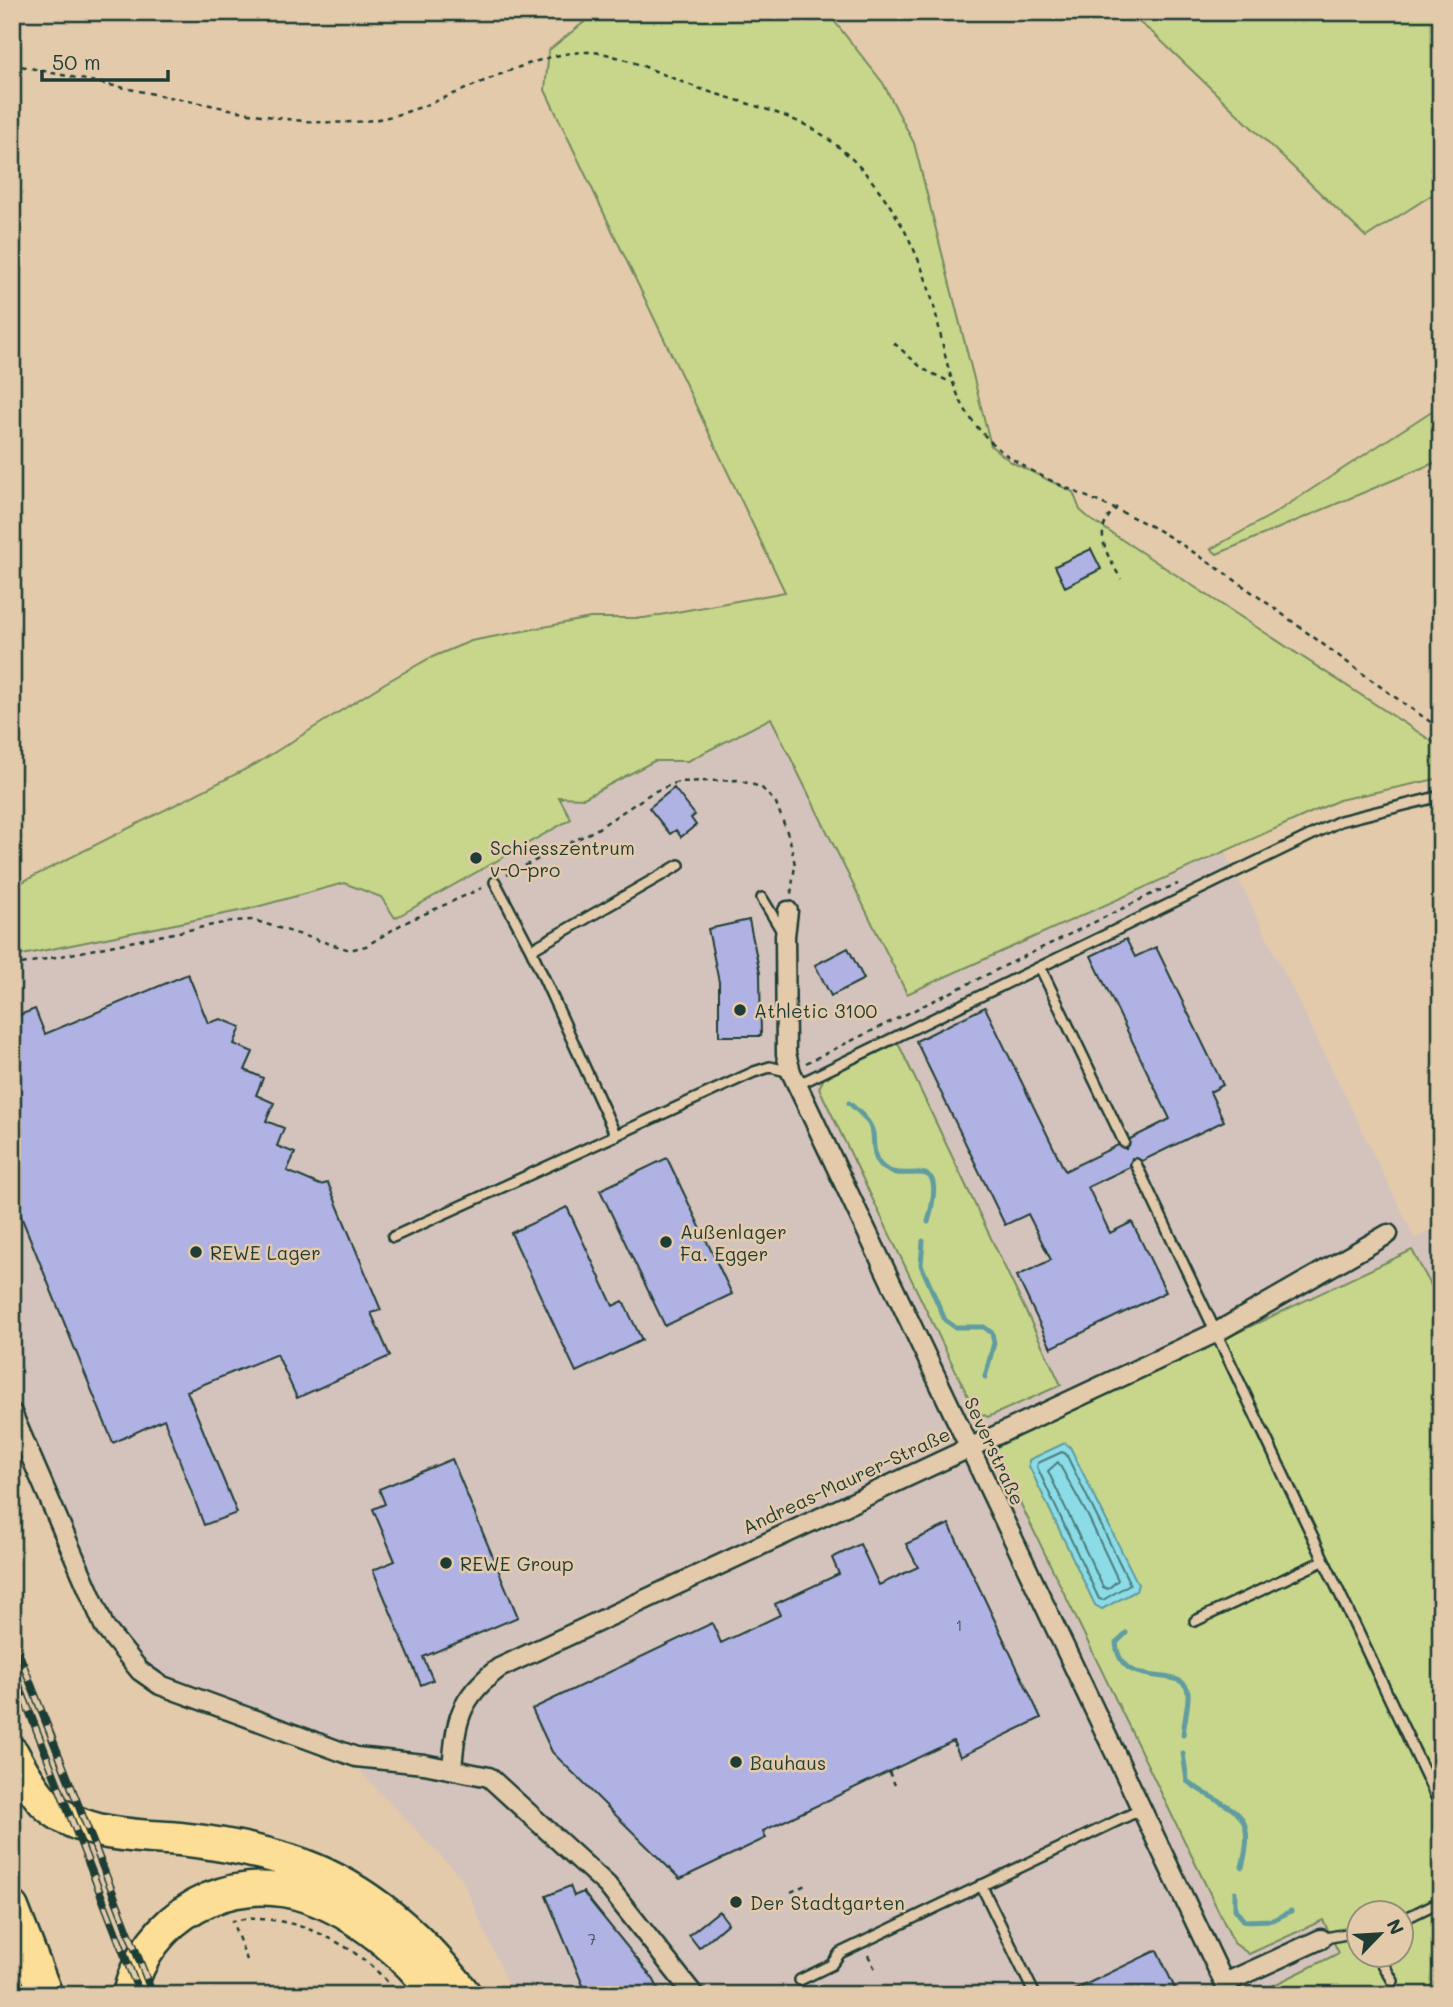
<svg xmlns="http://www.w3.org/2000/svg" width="1453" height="2007" font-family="Mali,sans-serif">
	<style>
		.built { fill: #d4c3bc; fill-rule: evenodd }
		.green { fill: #c7d68a; stroke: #738a5f; stroke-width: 2; fill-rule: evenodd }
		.water { fill: #8cdce8; stroke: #609ca0; stroke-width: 2 }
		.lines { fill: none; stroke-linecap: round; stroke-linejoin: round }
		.shore { stroke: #4b7d7c; stroke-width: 2 }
		.stream { stroke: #609ca0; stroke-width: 5 }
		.building { fill: #b0b2e3; stroke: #1f3d34; stroke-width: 2 }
		.lane-casing { stroke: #1f3d34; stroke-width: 14 }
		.street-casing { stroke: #1f3d34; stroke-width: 23 }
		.highway-casing { stroke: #1f3d34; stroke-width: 37 }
		.path { stroke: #1f3d34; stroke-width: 2.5; stroke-dasharray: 5 5; stroke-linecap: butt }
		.lane { stroke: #e3caab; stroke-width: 9 }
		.street { stroke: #e3caab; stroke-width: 18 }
		.highway { stroke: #fcde96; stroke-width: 32 }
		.rail-casing { stroke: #1f3d34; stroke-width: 8 }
		.rail { stroke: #e3caab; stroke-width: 5; stroke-dasharray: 16; stroke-linecap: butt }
		.poi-dot { fill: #1f3d34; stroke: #e3caab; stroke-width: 2.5 }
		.labels { text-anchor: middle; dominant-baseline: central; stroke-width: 5; stroke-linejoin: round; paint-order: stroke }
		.number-label { font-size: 16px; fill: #435a60 }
		.poi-label { font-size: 19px; fill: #1f3d34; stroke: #e3caab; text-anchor: start }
		.street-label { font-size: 19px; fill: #1f3d34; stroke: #e3caab }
	</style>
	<rect width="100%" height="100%" fill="#e3caab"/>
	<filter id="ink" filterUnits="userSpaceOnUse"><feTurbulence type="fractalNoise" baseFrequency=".0143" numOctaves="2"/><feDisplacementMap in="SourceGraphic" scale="14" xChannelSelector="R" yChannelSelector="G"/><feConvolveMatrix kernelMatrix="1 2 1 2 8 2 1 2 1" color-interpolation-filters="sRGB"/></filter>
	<g filter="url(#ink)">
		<path class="built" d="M771,718L907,994L1225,852L1415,1238L1441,1226V1995H513L461,1877L365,1777L341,1742L173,1681L143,1659L115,1622L12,1387V957L249,909L344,883L381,897L396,918L571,818L559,797L584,798L654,761H688ZM1358,1912H1400V1954H1358Z"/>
		<path class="green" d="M597,12H827L883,83L914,143L991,446L1011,462L1073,492L1080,510L1090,519L1441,747V778L1339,800L907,994L771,718L688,761H654L584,798L559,797L571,819L395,918L381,897L344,883L249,909L12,957V887L256,764L385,683L430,658L471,641L590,618H644L785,592L545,90L549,50Z
			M1126,12H1441V189L1366,237L1154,34Z
			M1441,405V460L1217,554L1211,549L1275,513Z
			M898,1043L1061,1385L988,1417L975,1411L819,1088L824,1078Z
			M1412,1250L1441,1304V1995H1266L1268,1988L1339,1953L1323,1920L1249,1954L1234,1943L995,1451L998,1446ZM1358,1912H1400V1954H1358Z"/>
		<path class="water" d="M1065,1443L1070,1447L1138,1584L1136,1591L1102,1609L1095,1605L1029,1466V1460Z"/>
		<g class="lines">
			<path class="shore" d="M1062,1452L1066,1454L1130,1584L1103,1600L1099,1599L1037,1467L1038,1463Z
				M1058,1462L1088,1516L1118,1580L1108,1589L1103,1587L1048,1471Z"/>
			<path class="stream" d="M849,1103C858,1111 870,1120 873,1133C874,1141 873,1153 877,1160C899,1196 951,1138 928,1222
				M923,1241L921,1265L945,1320L955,1327H984L992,1333L994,1343L985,1377
				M1126,1633L1116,1643C1121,1694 1184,1663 1188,1692C1189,1704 1184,1722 1183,1735
				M1183,1753L1187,1781C1228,1813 1259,1804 1242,1867
				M1235,1892V1909L1244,1921L1273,1920L1291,1911"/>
		</g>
		<path class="building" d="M1091,549L1101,569L1065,587L1055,566Z
			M674,788L695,815L691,818L696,825L681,837L676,830L670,834L649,808Z
			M749,920L760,973L761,1036H719V982L708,929Z
			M1126,939L1135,957L1156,947L1223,1085L1210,1092L1224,1121L1142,1161L1132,1158L1130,1167L1088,1187L1110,1233L1132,1222L1166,1292L1051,1348L1017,1276L1051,1260L1028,1214L1005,1225L916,1041L985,1007L1065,1171L1118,1145L1126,1149L1130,1139L1170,1119L1091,956Z
			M848,948L864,979L831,996L815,965Z
			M188,974L208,1023L221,1019L241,1027L234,1044L253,1052L245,1070L263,1078L256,1095L274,1103L266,1121L284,1128L277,1146L295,1153L287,1171L320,1185L328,1183L381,1310L371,1313L390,1356L297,1398L277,1354L187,1391L237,1513L204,1525L164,1419L113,1443L12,1194V1018L35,1009L45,1034Z
			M667,1158L732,1294L665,1326L600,1190Z
			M567,1207L613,1306L623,1301L642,1340L576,1372L511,1233Z
			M452,1459L518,1617L423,1657L433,1680L421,1685L373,1570L395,1561L373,1509L385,1504L379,1489Z
			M949,1524L1041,1718L960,1757L953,1741L763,1831L766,1838L680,1879L552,1752L532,1709L712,1623L721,1643L780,1615L775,1604L839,1574L832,1558L860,1544L879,1585L918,1567L906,1544Z
			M570,1886L574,1896L583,1892L654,1980L661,1995H587L546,1896Z
			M719,1911L728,1923L699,1948L689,1935Z
			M1157,1950L1178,1995H1064Z"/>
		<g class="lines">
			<defs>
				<path id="lane" d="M495,882L531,950L616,1136
					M762,898L783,933
					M531,950L679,865
					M1040,967L1124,1142
					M797,1085L1340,821L1441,796
					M1136,1164L1441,1807
					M393,1237L754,1072L770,1067L791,1072
					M1195,1621L1323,1561
					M981,1885L1035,1995
					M1400,1921L1441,1901
					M1321,1939L1346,1934L1358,1936
					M1377,1954L1393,1981
					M800,1980L831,1965L840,1953L1142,1809"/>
				<path id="street" d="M788,911L785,936L786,1054L791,1072L1230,1995
					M12,1413L105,1628L140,1671L160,1685L356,1757L424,1764L489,1777L607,1885L694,1995
					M452,1769C456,1721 458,1699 499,1668L1217,1332L1388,1234
					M1225,1983L1321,1939"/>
				<path id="highway" d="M12,1753C21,1770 31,1787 44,1802C80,1837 134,1835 180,1839C217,1843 255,1850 290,1861C362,1884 420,1936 465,1995
					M12,1908L46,1995
					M129,1995C147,1915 229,1870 307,1896C357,1912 406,1954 437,1995"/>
			</defs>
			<use href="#lane" class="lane-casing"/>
			<use href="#street" class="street-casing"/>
			<use href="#highway" class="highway-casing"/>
			<path class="path" d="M12,64C75,78 137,91 200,103C254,114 310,127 365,121C440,114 539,39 606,54C639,62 671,79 704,90C740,102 777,110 811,128C867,159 909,226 928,286C948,347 942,396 993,444C1033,481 1112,503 1163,533C1260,592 1347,666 1441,729
				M894,343L923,369L950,382
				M1117,507C1091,531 1106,553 1121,579
				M507,875L597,829L653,792L678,782L737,780L761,787L776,803L790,840L795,865L791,894
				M12,966L233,921L253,920L350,950L366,946L402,924L482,888
				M806,1063L1156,892L1178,884
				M889,1772L895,1785
				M791,1892L807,1884
				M868,1955L876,1971
				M247,1960L232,1921C288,1909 366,1947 397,1995"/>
			<use href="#lane" class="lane"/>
			<use href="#street" class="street"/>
			<use href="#highway" class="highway"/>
			<defs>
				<path id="rail" d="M12,1636L153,1995
					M12,1667L140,1995"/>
			</defs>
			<use href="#rail" class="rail-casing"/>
			<use href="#rail" class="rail"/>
		</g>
	</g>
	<g class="poi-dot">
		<circle cx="476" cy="858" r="7"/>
		<circle cx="740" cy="1010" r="7"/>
		<circle cx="666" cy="1242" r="7"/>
		<circle cx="196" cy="1252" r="7"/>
		<circle cx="446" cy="1563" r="7"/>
		<circle cx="736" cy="1762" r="7"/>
		<circle cx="736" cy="1902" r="7"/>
	</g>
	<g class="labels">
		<g class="number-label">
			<text x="959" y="1624">1</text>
			<text x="592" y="1938">7</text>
		</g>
		<g class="poi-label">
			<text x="490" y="847">Schiesszentrum<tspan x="490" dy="22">v-0-pro</tspan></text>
			<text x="754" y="1010">Athletic 3100</text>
			<text x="680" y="1231">Außenlager<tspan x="680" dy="22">Fa. Egger</tspan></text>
			<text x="210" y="1252">REWE Lager</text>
			<text x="460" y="1563">REWE Group</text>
			<text x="750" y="1762">Bauhaus</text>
			<text x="750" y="1902">Der Stadtgarten</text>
		</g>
		<g class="street-label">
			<text transform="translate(995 1451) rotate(65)">Severstraße</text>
			<text transform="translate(846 1480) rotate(-25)">Andreas-Maurer-Straße</text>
		</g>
	</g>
	<rect width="1453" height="2007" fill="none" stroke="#e3caab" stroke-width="42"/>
	<rect x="21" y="21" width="1411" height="1965" fill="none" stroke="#1f3d34" stroke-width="2.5" filter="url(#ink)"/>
	<g transform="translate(1380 1934) rotate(65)"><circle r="33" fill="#e3caab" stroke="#95927b" stroke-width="2"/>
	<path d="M0-5L12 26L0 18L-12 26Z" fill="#1f3d34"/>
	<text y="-10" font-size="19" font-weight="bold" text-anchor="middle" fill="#1f3d34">N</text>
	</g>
	<path d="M42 70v10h126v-10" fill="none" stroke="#1f3d34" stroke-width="3.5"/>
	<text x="52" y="70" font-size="21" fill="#1f3d34" stroke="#e3caab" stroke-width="5" paint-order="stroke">50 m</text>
</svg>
